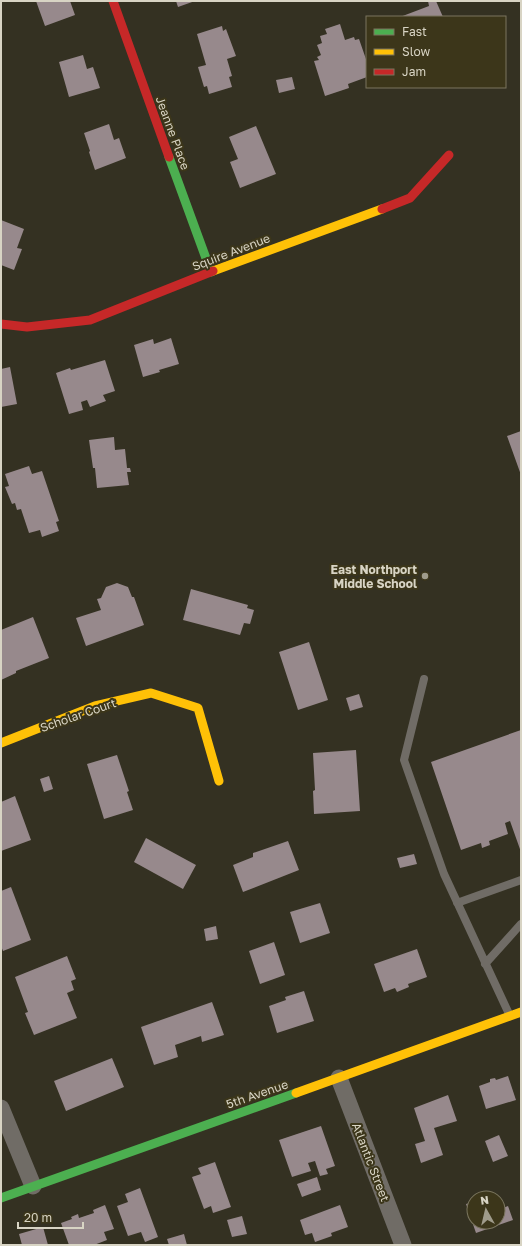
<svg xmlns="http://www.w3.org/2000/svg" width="522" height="1246" font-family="'Golos Text',sans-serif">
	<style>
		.building { fill: #97898c }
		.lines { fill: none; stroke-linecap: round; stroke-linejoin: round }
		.lane { stroke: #706c66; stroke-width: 8 }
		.street { stroke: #706c66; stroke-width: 17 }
		.fast { stroke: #4caf50; stroke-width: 9 }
		.slow { stroke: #ffc107; stroke-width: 9 }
		.jam { stroke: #c62828; stroke-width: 9 }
		.poi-dot { fill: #9f9b8b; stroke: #3c361a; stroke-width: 1.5 }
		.labels { text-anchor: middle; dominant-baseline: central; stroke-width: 4; stroke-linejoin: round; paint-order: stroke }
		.street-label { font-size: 12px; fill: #d8d4c4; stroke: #3c361a }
		.poi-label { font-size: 12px; font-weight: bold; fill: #d8d4c4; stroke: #3c361a; text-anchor: end }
	</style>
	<rect width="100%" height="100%" fill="#343122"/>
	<path class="building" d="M36,1H70L75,15L45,26Z
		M176,1H195L178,7Z
		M428,1H436L443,17H400L429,6Z
		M340,24L345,40L354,37L355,40L359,39L367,62V77L348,84L349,88L325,96L314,61L319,60L317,57L321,55L317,45L322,43L320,36L327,34L325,29Z
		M222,26L223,31L226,29L236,56L227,59L232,76L229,77L232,87L209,94L207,86L204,87L198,67L206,65L197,34Z
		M83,55L87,69L93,67L100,88L69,97L59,62Z
		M292,77L295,89L279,93L276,80Z
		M109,124L114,140L119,138L126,158L95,170L89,152L90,151L84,133Z
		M256,126L276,174L240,188L230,162L238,159L229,137Z
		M1,220L24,229L17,248L22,249L14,270L1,265Z
		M171,338L179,364L159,370L160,372L143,377L134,345L153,339L154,344Z
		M105,360L115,391L103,395L106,401L90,407L87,400L81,402L83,410L69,414L56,373L70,368L71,370Z
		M10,367L17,404L1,407V369Z
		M521,431V475L507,436Z
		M114,437L115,450L125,449L127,468H130L131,472H127L129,485L97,488L95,468H93L89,440Z
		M29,466L32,474L42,471L59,521L56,522L59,531L42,537L40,530L29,533L21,509L17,510L15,503L12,504L5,487L9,486L5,474Z
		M117,583L128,587L132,597H134L144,625L86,646L76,618L101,610L97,599L101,598L106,587Z
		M191,589L248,605L247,608L254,610L250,624L244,623L240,635L183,620Z
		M33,617L49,658L16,671V673L1,680V630Z
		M309,642L328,700L298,710L279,652Z
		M359,694L363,707L350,711L346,698Z
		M521,730V852L510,821L505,823L508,834L489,841L490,845L482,848L481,843L461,850L431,762Z
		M356,750L360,811L314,814L313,791L315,790L313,753Z
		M117,755L129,791L127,792L133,810L104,819L87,764Z
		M49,776L53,789L44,792L40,779Z
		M15,796L31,840L1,851V802Z
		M146,838L196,865L183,889L134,862Z
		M288,841L299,870L243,892L233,865L253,857V853Z
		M414,854L417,864L400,868L397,858Z
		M11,887L31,940L3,951L1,946V891Z
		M320,903L330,933L300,943L290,912Z
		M216,926L218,939L206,941L204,929Z
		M274,942L285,975L260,984L249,951Z
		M417,949L427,977L408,984L409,987L397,992L395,988L384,992L374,964Z
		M67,956L76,979L71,981L74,990L67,993L77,1018L34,1035L25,1013L28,1012L15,977Z
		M304,991L314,1021L277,1033L269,1006L286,1000L285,997Z
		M212,1002L224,1035L202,1042L201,1036L175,1045L178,1057L154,1065L141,1027Z
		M112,1058L124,1087L66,1111L54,1081Z
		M508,1076L516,1100L486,1109L479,1086L490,1082V1079L495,1078L496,1080Z
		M448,1095L457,1121L434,1128L443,1155L421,1163L415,1144L425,1141L414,1108Z
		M321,1126L335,1166L326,1169L328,1174L320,1176L315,1161L308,1163L311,1171L292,1177L279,1140Z
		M499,1135L508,1156L493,1162L485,1141Z
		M215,1162L231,1207L213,1213L211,1206L204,1209L192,1177L201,1174L198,1168Z
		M317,1177L321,1190L302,1197L297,1184Z
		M140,1188L158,1237L145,1242L141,1232L128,1236L117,1206L128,1202L125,1194Z
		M474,1202V1222H498V1210L508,1206L513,1220L476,1233L466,1204Z
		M105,1205L114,1229L104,1232L107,1240L94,1245H69L61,1223L72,1219L71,1217L78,1214L79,1218L94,1213L93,1210Z
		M340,1205L348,1227L331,1233L332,1236L315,1242L312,1233L305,1235L300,1220Z
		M242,1216L247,1234L232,1237L227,1220Z
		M43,1227L48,1245H22L19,1234Z
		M184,1234L187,1245H169L167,1239Z"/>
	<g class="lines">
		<path class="lane" d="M424,679L404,760L444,874L510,1016
			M457,903L521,880
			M485,964L521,924"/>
		<path class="street" d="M339,1078L403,1245
			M1,1108L33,1186"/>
		<path class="fast" d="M169,157L211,272
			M1,1198L296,1093"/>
		<path class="slow" d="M213,271L382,209
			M1,743L95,706L151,693L198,708L219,781
			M296,1093L521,1012"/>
		<path class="jam" d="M113,1L169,157
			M382,209L410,198L449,155
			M1,324L27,327L90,320L213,271"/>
	</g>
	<circle class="poi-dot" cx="425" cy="576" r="4"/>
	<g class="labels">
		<g class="street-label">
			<text transform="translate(173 133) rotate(70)">Jeanne Place</text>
			<text transform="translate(231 252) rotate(-21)">Squire Avenue</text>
			<text transform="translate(78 715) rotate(-19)">Scholar Court</text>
			<text transform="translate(257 1094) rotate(-19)">5th Avenue</text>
			<text transform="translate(371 1162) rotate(69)">Atlantic Street</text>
		</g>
		<g class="poi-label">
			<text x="417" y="569">East Northport<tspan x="417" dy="14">Middle School</tspan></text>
		</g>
	</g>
	<rect width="522" height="1246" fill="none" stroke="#d8d4c4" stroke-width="4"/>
	<rect x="366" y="16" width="140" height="72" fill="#3c361a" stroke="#7a755e"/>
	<rect x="374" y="29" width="20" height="6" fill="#4caf50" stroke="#7a755e"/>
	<text x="402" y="36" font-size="12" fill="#d8d4c4">Fast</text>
	<rect x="374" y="49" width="20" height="6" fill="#ffc107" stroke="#7a755e"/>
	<text x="402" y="56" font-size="12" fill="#d8d4c4">Slow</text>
	<rect x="374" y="69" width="20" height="6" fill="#c62828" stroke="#7a755e"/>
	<text x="402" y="76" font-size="12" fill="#d8d4c4">Jam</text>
	<g transform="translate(486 1210) rotate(352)"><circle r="19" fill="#3c361a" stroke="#7a755e"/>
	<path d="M0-3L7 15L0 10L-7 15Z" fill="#9f9b8b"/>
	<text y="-6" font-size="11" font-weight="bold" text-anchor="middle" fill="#d8d4c4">N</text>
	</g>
	<path d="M18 1222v6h65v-6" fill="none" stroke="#d8d4c4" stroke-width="2"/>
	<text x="24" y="1222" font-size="12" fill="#d8d4c4" stroke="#3c361a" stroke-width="3" paint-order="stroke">20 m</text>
</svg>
